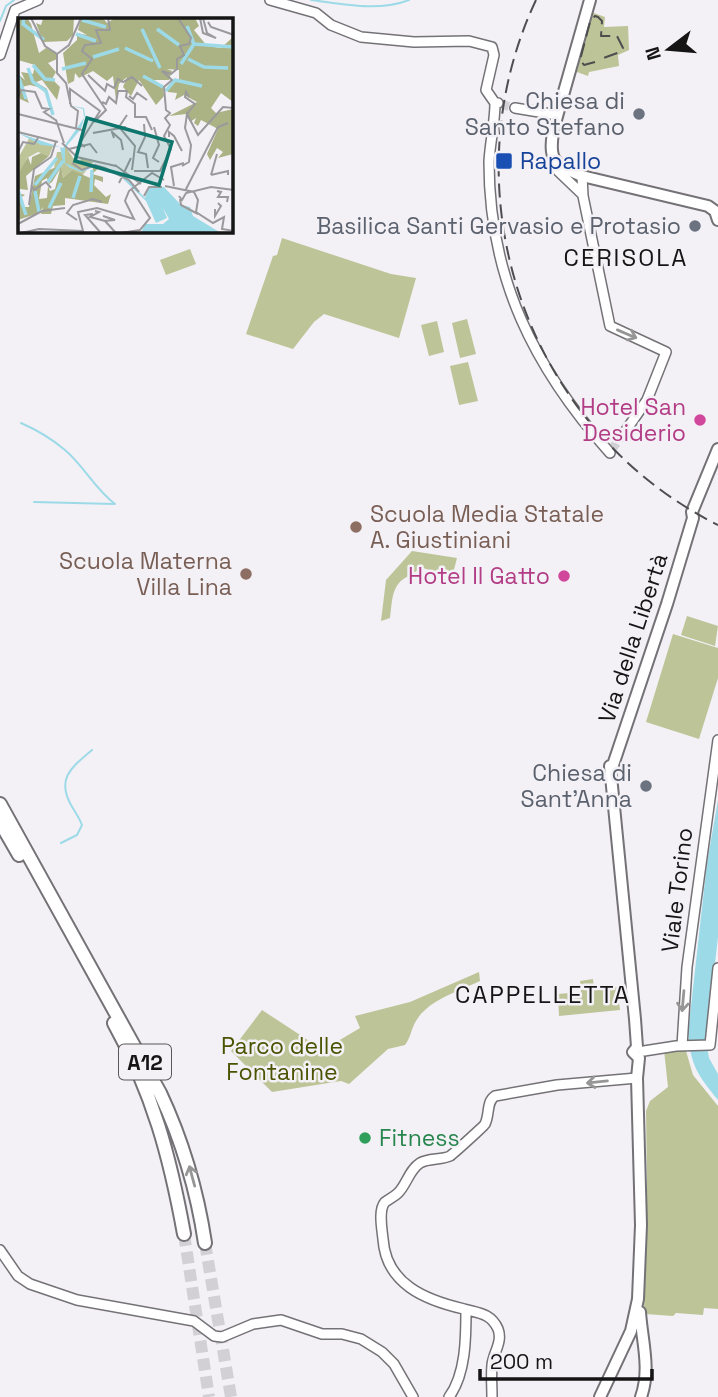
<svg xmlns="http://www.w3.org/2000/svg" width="718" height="1397" font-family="'Space Grotesk',sans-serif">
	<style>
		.green { fill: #bdc497 }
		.water { fill: #9ddae7 }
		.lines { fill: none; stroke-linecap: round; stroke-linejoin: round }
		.stream { stroke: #9ddae7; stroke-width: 2 }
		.tertiary-tunnel { stroke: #d2d0d4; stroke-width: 9; stroke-dasharray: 9 4.5; stroke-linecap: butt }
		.motorway-tunnel { stroke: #d2d0d4; stroke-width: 12; stroke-dasharray: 12 6; stroke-linecap: butt }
		.tertiary-casing { stroke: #747276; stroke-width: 12 }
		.primary-casing { stroke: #747276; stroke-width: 14 }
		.motorway-casing { stroke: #747276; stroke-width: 16 }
		.tertiary { stroke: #fff; stroke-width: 9 }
		.primary { stroke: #fff; stroke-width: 10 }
		.motorway { stroke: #fff; stroke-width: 12 }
		.rail { stroke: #4e4e50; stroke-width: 2; stroke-dasharray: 14 7; stroke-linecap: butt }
		.oneway { stroke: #969696 }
		.worship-dot { fill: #6b7280; stroke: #f3f1f6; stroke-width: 2.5 }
		.transit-dot { fill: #1a4fb4; stroke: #f3f1f6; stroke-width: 2.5 }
		.hotel-dot { fill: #d1479c; stroke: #f3f1f6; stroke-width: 2.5 }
		.education-dot { fill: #8d6e63; stroke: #f3f1f6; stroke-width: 2.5 }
		.leisure-dot { fill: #2e9e5b; stroke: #f3f1f6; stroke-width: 2.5 }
		.labels { text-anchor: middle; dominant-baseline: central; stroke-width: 5; stroke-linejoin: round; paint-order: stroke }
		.shield { fill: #f3f1f6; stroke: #585759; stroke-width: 2 }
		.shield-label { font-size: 21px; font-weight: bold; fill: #151516 }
		.worship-label { font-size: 23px; fill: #5b616d; stroke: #f3f1f6; text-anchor: end }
		.transit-label { font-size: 23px; fill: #164399; stroke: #f3f1f6; text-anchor: start }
		.hotel-label { font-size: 23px; fill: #b23c85; stroke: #f3f1f6; text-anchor: end }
		.education-label { font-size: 23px; fill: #785e54; stroke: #f3f1f6; text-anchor: start }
		.street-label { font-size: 23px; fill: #151516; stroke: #f3f1f6 }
		.park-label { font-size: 23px; fill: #4b5200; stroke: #f3f1f6 }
		.leisure-label { font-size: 23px; fill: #27864d; stroke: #f3f1f6; text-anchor: start }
		.neighbourhood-label { font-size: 24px; letter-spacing: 2px; fill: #151516; stroke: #f3f1f6 }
		.inset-river { fill: none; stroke: #9ddae7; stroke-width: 3.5 }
		.inset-road { fill: none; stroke: #9a999c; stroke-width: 2 }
		.view { fill: #0f766e; fill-opacity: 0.15; stroke: #0f766e; stroke-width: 3.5 }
		.inset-edge { fill: none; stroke: #151516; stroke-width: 3.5 }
	</style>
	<rect width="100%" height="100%" fill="#f3f1f6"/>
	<path class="green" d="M591,12L605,17L604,27L628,26L629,50L618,55L619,66L589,72L588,76L574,71Z
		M282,238L391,274L416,278L399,338L324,314L314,322L293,349L246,334L273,256L277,255Z
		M190,249L196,264L166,275L160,260Z
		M467,319L476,354L460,358L452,323Z
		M437,321L444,352L429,356L421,325Z
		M468,362L478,401L459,405L450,366Z
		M412,551L457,558L451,581L442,574L420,567C415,574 409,575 402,580C391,589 392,605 390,618L381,621L386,580Z
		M687,616L718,626L715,646L681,635Z
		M673,634L718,648V678L699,739L646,722Z
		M479,972L480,981C459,991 428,1000 416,1021C411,1029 411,1037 405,1045L388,1049L349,1084L341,1081L272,1092L231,1051L262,1010L323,1050L360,1028L355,1016L410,1002Z
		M593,979L594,990L617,987L620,1010L559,1016L558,994L581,992L580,981Z
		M664,1050L686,1051L693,1075L718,1106V1309L704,1308L703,1315L676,1313L673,1316L645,1314L644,1311L647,1181L646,1111L650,1101L668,1087Z"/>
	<path class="water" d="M718,800V937L706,1041L709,1058L718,1074V1100C698,1075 691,1067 688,1033L707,863Z"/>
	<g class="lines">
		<path class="stream" d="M311,0C343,4 378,12 409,0
			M0,21L6,6L14,0
			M21,423C37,430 52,439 65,450C84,466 95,489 115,504
			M34,502L114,504
			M61,843L77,835L82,825C79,817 75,812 71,805C56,778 72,767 92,750"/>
		<path class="tertiary-tunnel" d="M500,104L515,108
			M611,450L622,436"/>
		<path class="motorway-tunnel" d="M184,1234L209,1397
			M205,1243L231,1397"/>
		<defs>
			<path id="tertiary" d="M270,0L316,13L331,25L361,37L414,42L469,41L492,47L494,55L486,90L495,103H498
				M0,55L15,10L38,0
				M495,103C495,123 490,142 489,162C489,278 534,368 610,453
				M515,108L557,115
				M555,162L558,171L582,194
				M582,176L583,196L610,326L666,352L647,400L622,436
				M682,1046L687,967L718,740
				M644,1051L676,1046L710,1045L718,968
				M0,1250L18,1276L30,1284L77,1300L194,1321L214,1336L222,1337L253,1324L281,1320L322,1334H342L361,1339L382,1352L394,1364L413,1397
				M449,1397C466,1374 466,1337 466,1310
				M492,1397C492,1386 491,1376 492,1365C493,1353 503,1342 498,1329C491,1313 478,1313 464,1309C425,1300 386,1284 383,1239C382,1229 378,1210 385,1202C389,1199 394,1197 398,1193C407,1184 409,1170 420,1163C428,1158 442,1160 450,1156C453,1154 484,1126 485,1124C490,1114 486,1102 495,1096L557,1085L637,1078"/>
			<path id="primary" d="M590,0L554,127C548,159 552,164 582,176L708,206L715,211L718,220
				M610,766L635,1019L637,1047L633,1052L639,1058
				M611,771L667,604L693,518L692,512L718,449
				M640,1312C642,1341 651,1369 641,1397
				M600,1397L631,1331L638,1299L641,1225L637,1078L639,1058"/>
			<path id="motorway" d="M0,804L160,1093C183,1142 197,1190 205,1243
				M0,822L19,855
				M114,1023C153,1093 170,1157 184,1234"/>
		</defs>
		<use href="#tertiary" class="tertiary-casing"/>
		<use href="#primary" class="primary-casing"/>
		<use href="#motorway" class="motorway-casing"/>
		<use href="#tertiary" class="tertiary"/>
		<use href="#primary" class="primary"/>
		<use href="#motorway" class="motorway"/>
		<path class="rail" d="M536,0C445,193 526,429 718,525
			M595,62L584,65L580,60L590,22L595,16L598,17L602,21L601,36H617L623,48L620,52L598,60"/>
	</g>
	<defs><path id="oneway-shaft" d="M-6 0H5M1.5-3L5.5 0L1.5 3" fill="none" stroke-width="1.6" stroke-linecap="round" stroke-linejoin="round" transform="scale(1.75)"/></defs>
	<g class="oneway">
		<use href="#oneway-shaft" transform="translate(627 334) rotate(23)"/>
		<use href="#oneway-shaft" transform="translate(683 1001) rotate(95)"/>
		<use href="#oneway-shaft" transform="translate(597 1082) rotate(174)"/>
		<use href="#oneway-shaft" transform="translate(192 1176) rotate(-105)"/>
	</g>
	<g class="worship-dot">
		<circle cx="639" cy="114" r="7"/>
		<circle cx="695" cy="226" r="7"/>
		<circle cx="646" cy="786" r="7"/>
	</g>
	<rect class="transit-dot" x="495" y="152" width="18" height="18" rx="3.5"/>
	<g class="hotel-dot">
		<circle cx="700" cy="420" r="7"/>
		<circle cx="564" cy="576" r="7"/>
	</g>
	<g class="education-dot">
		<circle cx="356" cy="527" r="7"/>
		<circle cx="246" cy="574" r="7"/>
	</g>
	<circle class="leisure-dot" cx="365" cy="1138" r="7"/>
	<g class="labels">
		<rect class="shield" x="119" y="1044.5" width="52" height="35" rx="5"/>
		<g class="shield-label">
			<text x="145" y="1062">A12</text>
		</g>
		<g class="worship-label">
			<text x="625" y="101">Chiesa di<tspan x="625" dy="26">Santo Stefano</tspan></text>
			<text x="681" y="226">Basilica Santi Gervasio e Protasio</text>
			<text x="632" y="773">Chiesa di<tspan x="632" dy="26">Sant'Anna</tspan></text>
		</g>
		<g class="transit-label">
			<text x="520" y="161">Rapallo</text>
		</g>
		<g class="hotel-label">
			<text x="686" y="407">Hotel San<tspan x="686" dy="26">Desiderio</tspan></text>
			<text x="550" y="576">Hotel Il Gatto</text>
		</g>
		<g class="education-label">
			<text x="370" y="514">Scuola Media Statale<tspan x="370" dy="26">A. Giustiniani</tspan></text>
			<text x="232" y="561" text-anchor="end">Scuola Materna<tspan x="232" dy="26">Villa Lina</tspan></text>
		</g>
		<g class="street-label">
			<text transform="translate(633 638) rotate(-72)">Via della Libertà</text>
			<text transform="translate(677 890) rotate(-83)">Viale Torino</text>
		</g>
		<g class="park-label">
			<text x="282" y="1046">Parco delle<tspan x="282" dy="26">Fontanine</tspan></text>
		</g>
		<g class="leisure-label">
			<text x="379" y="1138">Fitness</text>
		</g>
		<g class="neighbourhood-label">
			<text x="626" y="257">CERISOLA</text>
			<text x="543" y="994">CAPPELLETTA</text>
		</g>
	</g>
	<g transform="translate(18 18)">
		<rect width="215" height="215" fill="#f3f1f6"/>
		<path d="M12,119L35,128L31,138L20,134L9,140L0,165V140ZM47,128L58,144L62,145L63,140L75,144L63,159L54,152L45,160L43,147L36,150L39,134H46Z" fill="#bdc497"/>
		<path d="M0,0H9L13,6L21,35L28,30L38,34L39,41L30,45L38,54L34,61L42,69L39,82L24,62L18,64L29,71V78L24,70L12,67L4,69L11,85L2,81L0,56L7,62L3,54L15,56L17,47L0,42ZM56,0L55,17L49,23L25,24L18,5L23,7L25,1ZM63,0H85L89,5L97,0H177L181,8L176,12L189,28L203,30L215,19V84L203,75L193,90L198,95L215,91V136L200,140L205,134L199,130L192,142L189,136L200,111L183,102L180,108L176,105L178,100L172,104L168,96L151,98L179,84L166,77L157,82L159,75L150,74V69L161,62V52L149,51L154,53L151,62H136L145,68L146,78L138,87L121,62L113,78L105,69L109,59L101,66L98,82L95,58L89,63L75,53L61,60L57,55L56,63L50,66L45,35L59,22V15L69,17L60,12ZM23,135L31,138L8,158L10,172L1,171V177L4,176L7,177L2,180L5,189H11L17,158L43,147L45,160L54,152L72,160L75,150H81L74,156L85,159V164L77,161L76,167L88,179L93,176L90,186L47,180V187L35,188L33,196H23L25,189L21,195L0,202L1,155L10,139L13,147L14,139ZM42,151L37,171L32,173L30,168L29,180L21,181L24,163L29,160L31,166L34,164Z" fill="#abb284" fill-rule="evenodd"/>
		<path d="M49,75L54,88L66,90L67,97L63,111L47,130V145L62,152L78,147L89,152L111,163L127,180L130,170L146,169L163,187L172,189L175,198L203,215H123L127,206H145L151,201L145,190L149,200L138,205L128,183L103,159L78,148L64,154L52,150L45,144L42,129L23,127L0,115L45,130L66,100L65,91L53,88Z" fill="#9ddae7"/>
		<path class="inset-river" d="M6,0L5,6L26,22M64,2L88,9M124,11L142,50M139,11L161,27M58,16L78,23M176,26L216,29M107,30L135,43M75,39L101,31M170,41L186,49L210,50M163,46L176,26L169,8M15,47L27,61L37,62M10,50L15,64L28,73L35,97M44,51L68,45M0,57L8,81M125,58L145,69M148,73L157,62L184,68M30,164L45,143M17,167L39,140M137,170L155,196L153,215M0,172L8,197M17,173L21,194M73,174L74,152M55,180L62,158M31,190L43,165"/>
		<path class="inset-road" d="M13,0L27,28L39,36M182,0L185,15L198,20L189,15L185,0M190,4L193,9L216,17M39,36V55L48,65L53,88L60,93L58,110M39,36L51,27L63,0M70,57L87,73L89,66L96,70L100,61L105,64L114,59L124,68M111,78L115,81L119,75L129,82M0,80L3,72L17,74L24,90L31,91L26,94L39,103M84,84L88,86L91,79L98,85L100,73H109L108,79L117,86V99H128L134,112M52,86V71L82,93L62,125L67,129M0,96L64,112M169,96L177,86L167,79L168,74L171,79M109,97L101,109L117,128L114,152M38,102L46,125M76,104L88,92L64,56L74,41L64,33L67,27L83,25L78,12H92L90,0M126,106L127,119L120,134L128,136L130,150M136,109L141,127L135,140L141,144M0,114L40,124M75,115L108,109M151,119V114L156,118L164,133M96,120L94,114L103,122L105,132M44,125L59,139L98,148M51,131L72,126L79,135M0,134L5,124L16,126L20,120M54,145L64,152L77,147L87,150L111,162L121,174M97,147L123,166M164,148L171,144L173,127L167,110L169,96L180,117L205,89L216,90M116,153H142L153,131L146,118L152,107L147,100L152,95L148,92L146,69L154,62L144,53L153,56L159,51V41L166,37L162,28L171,26L173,20L160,0M193,157L199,136M193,157L210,153V157M101,165L113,140M13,167L16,172L28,164L33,170M147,168L176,174L180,182L178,194L195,205L206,199L204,211L216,213M156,168L153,149L166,145M167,173L200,109L210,105M199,173L203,174L200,179H210L209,184M126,178L131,169H144M161,178L164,182L168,175L193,169L216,172M162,181L163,187L180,196M11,187L16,151L33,139L38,123M197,191V198L203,188L200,185M77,193L81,194L72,199L87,203L98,215M75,196L67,197L82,214M85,198L97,202L86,203M59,202L49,195L55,187L75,181L84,184M0,206L24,193L47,190M3,215L21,211L65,213L60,194L79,190L116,201L107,183L111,173L134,155L146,162M102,215L122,212L132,200L114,172"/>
		<path class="view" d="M69,100L154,124L141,167L57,143Z"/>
		<rect width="215" height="215" class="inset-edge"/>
	</g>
	<g transform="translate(669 49) rotate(254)" stroke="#f3f1f6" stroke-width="5" paint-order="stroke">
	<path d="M0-5L12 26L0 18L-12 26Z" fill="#151516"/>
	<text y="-10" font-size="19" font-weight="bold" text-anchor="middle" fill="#151516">N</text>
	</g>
	<path d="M480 1369v10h172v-10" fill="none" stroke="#151516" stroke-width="3.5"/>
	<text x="490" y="1369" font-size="21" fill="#151516" stroke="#f3f1f6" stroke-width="5" paint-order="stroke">200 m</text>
</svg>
